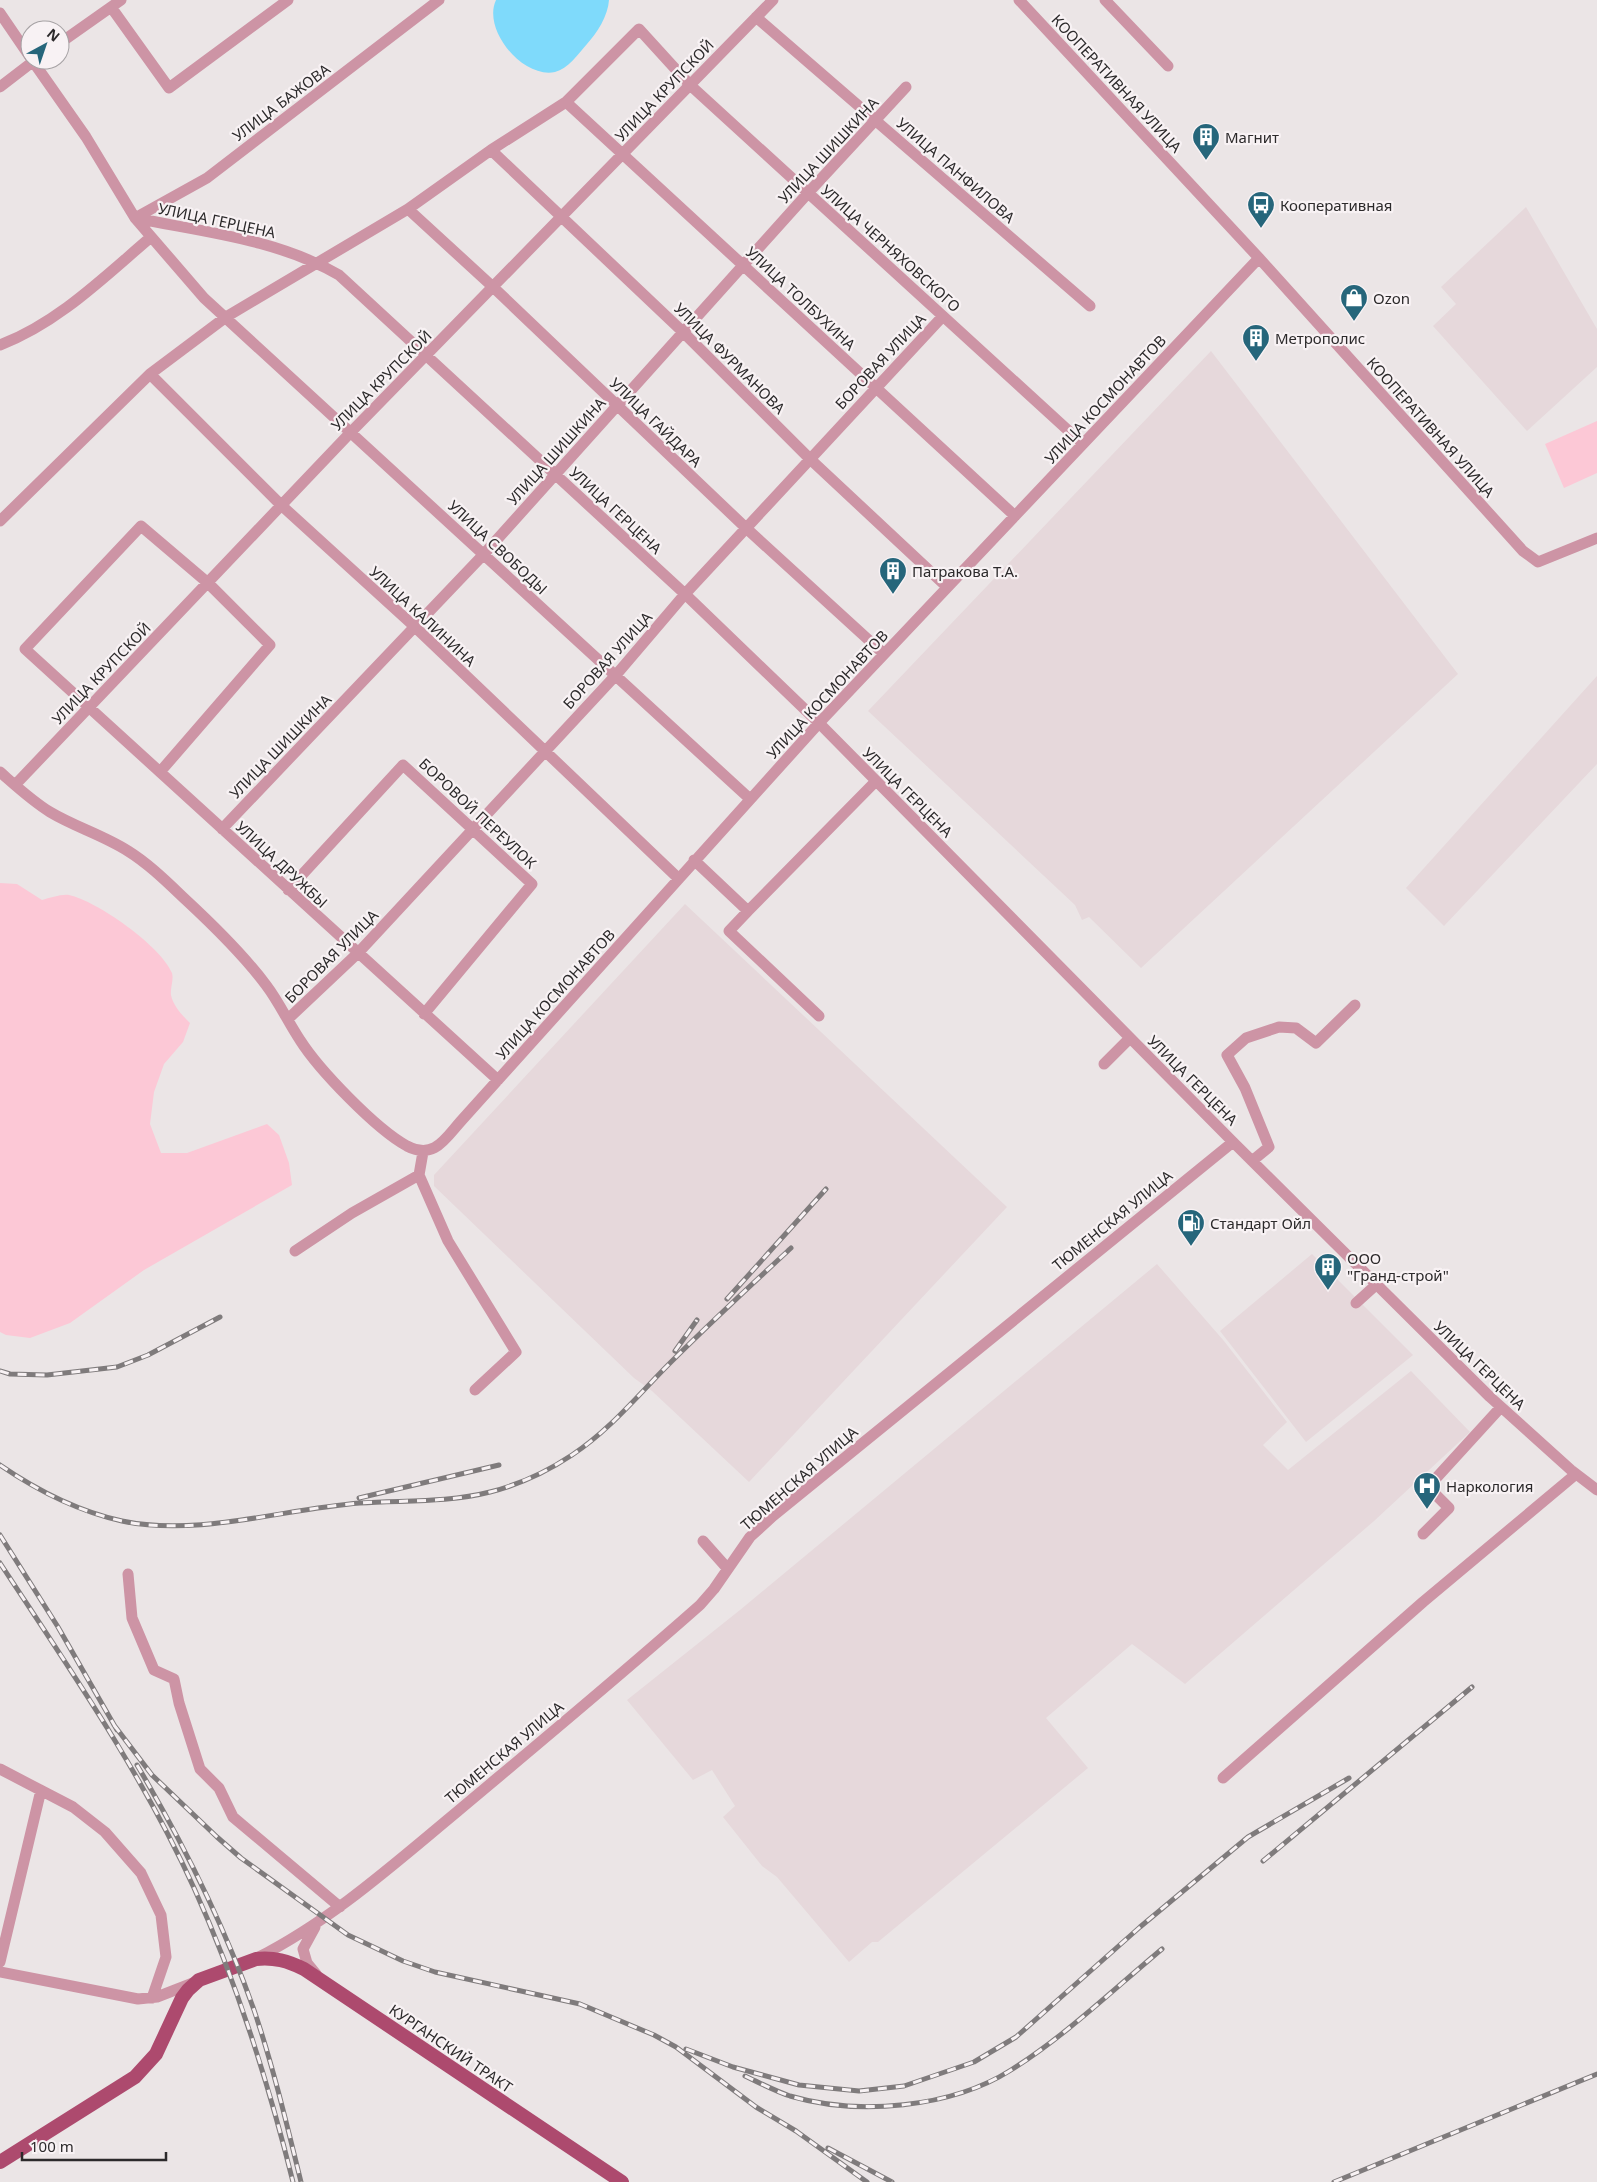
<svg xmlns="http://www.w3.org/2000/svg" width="1597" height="2182" font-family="'Noto Sans',sans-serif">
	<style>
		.built { fill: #e6d8db }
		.green { fill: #fcc8d6 }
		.water { fill: #7fdafb }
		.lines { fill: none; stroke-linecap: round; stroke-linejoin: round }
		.minor { stroke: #cd94a5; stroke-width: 11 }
		.major { stroke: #ad4a6e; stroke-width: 14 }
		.rail-casing { stroke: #7f7b7c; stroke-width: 5 }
		.rail { stroke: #f8f2f4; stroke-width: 3; stroke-dasharray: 9; stroke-linecap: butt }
		.labels { text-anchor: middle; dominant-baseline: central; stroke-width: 4.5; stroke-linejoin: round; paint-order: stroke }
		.street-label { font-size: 15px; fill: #2c2a2b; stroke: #f8f2f4 }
		.poi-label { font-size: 15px; fill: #2c2a2b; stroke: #f8f2f4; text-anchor: start }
	</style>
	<rect width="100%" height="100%" fill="#ebe5e6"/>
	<path class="built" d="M1526,207L1597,329V367L1527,431L1433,326L1456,304L1441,287Z
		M1211,351L1458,674L1141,968L1089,917L1082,920L1075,905L868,711Z
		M1597,676V764L1444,926L1406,888Z
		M685,904L1007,1207L749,1482L652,1391L634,1378L434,1186V1175Z
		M1312,1254L1413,1355L1306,1442L1220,1331Z
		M1157,1264L1224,1341L1287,1422L1263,1445L1288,1470L1411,1371L1470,1432L1374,1521L1185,1684L1132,1644L1046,1718L1088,1768L878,1942H872L849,1962L777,1877L762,1866L723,1817L735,1806L712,1770L693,1780L627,1700L740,1610Z"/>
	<path class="green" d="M1597,421V473L1564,488L1545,444Z
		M0,883L17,884L42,900C50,898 61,894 69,895C97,901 161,946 172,973C174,980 170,988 171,995C173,1006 183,1016 190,1023L183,1042L164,1064L154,1092L150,1124L161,1153H187L267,1124L279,1135L289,1163L292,1185L144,1270L70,1323L30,1338L6,1335L0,1332Z"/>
	<path class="water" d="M496,0H609C608,16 597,33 587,44C578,54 568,69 555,72C523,79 482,30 496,0Z"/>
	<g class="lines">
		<path class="minor" d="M1019,0L1259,258L1523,551L1538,562L1597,538
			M1105,0L1168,66
			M111,7L169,88L288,0
			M0,13L30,57
			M756,17L1090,306
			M60,43L121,0
			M32,60L86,137L135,218L204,298L750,799
			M0,87L35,60
			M566,102L1015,516
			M491,150L683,332L810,459L947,587
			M408,209L493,287L746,528L884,654
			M135,218C204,232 277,239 339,275L685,594L819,723L1233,1142L1490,1397L1571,1470L1597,1490
			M135,218L207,178L439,0
			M0,345C58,323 104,277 151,237
			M150,374L281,505L415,627L678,878
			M0,521L150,374L226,317L408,209L491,150L566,102L639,29L690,85L1083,444
			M0,772C16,786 32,801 50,812C75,827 103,835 128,851C149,864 168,883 186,900C214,926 243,954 266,985C279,1002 288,1022 300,1040C319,1070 376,1129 407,1146C434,1160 445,1139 461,1121L819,723L1259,258
			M160,772L270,645L208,583L141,526L25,649L498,1080
			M15,785L351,432L773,0
			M222,829L484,554L808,193L906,87
			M694,860L748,911L876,781
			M288,890L403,765L532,884L424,1014
			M748,911L729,931L819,1016
			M288,1019L358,953L616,675L685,594L943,316
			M1104,1064L1130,1038
			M1252,1161L1269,1147L1245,1088L1227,1055L1246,1038L1279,1027L1296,1028L1316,1043L1355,1005
			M419,1175L448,1241L516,1352L475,1390
			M295,1251L352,1213L419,1175L423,1152
			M1356,1303L1377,1284
			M1423,1534L1449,1508L1428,1487L1501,1407
			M703,1541L727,1568
			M128,1574L132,1618L154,1670L174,1679L179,1703L200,1769L219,1788L233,1817L340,1907
			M0,1769L73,1807L105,1832L141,1873L161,1915L166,1957L152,1998
			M1223,1778L1423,1602L1576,1474
			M315,1927L303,1949L307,1963L316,1974
			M257,1958C332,1920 394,1864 458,1811C539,1743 621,1675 700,1605L714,1589L750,1537L773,1516L1233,1142
			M0,1962L41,1790
			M0,1972L138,1999L157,1997L193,1983"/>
		<path class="major" d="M0,2162L135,2077L156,2054L182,1998L188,1990L199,1980L256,1959C274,1957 288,1961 304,1969L622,2182"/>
		<defs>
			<path id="rail" d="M727,1299L826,1189
				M675,1351L697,1320
				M0,1371L10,1374L47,1375L117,1367L148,1355L220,1317
				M0,1465C38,1491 77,1511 122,1521C198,1537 283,1509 360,1503C403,1500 447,1503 490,1492C518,1485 548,1471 572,1455C610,1430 638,1395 670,1363C710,1323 750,1286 791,1248
				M359,1498L499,1465
				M0,1535L58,1627L117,1730
				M0,1563C69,1668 142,1773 194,1888C237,1983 268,2081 293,2182
				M114,1725L152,1775L217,1837L241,1858L348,1935L403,1961L435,1972L580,2004L654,2035L676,2047L756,2107L796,2131L867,2182
				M137,1765C183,1843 224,1924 254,2010C273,2066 287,2125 301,2182
				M1263,1861L1472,1687
				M686,2049L733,2067L799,2085L859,2091L904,2086L974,2062L1016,2037L1140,1927L1248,1837L1349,1778
				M745,2076C760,2083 775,2091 790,2096C858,2116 951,2108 1011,2070C1064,2037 1114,1989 1162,1949
				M828,2148L892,2182
				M1334,2182L1597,2074"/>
		</defs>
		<use href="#rail" class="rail-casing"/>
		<use href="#rail" class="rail"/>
	</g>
	<defs>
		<symbol id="building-pin" viewBox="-11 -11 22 30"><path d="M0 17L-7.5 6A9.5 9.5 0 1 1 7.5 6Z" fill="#26667b" stroke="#f8f2f4"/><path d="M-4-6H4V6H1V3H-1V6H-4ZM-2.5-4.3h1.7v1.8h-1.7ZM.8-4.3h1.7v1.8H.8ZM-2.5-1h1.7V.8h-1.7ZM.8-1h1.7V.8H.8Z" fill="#fff"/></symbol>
		<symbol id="bus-pin" viewBox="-11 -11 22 30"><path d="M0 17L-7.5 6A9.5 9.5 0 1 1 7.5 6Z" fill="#26667b" stroke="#f8f2f4"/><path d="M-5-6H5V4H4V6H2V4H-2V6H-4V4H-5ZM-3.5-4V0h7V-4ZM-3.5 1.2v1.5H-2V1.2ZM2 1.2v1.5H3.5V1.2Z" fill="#fff"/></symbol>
		<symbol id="shop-pin" viewBox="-11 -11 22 30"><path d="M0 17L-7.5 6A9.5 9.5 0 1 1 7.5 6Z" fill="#26667b" stroke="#f8f2f4"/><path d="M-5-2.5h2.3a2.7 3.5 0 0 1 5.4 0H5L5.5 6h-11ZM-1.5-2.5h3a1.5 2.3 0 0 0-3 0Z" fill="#fff"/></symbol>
		<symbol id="fuel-pin" viewBox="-11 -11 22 30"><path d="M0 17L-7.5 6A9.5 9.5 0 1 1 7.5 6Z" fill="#26667b" stroke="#f8f2f4"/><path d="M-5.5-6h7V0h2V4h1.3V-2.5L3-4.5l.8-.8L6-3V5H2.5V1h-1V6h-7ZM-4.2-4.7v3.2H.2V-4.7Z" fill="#fff"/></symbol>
		<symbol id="hospital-pin" viewBox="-11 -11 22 30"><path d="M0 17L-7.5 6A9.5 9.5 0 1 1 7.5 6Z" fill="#26667b" stroke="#f8f2f4"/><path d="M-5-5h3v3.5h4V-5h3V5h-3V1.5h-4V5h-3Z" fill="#fff"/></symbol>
	</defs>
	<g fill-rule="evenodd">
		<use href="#building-pin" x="1190" y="121" width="32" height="43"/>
		<use href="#bus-pin" x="1245" y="189" width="32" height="43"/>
		<use href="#shop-pin" x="1338" y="282" width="32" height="43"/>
		<use href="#building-pin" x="1240" y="322" width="32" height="43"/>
		<use href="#building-pin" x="877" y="555" width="32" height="43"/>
		<use href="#fuel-pin" x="1175" y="1207" width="32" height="43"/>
		<use href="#building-pin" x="1312" y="1251" width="32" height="43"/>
		<use href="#hospital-pin" x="1411" y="1470" width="32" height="43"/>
	</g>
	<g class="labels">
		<g class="street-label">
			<text transform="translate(1117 83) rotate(47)">КООПЕРАТИВНАЯ УЛИЦА</text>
			<text transform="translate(664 90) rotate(-46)">УЛИЦА КРУПСКОЙ</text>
			<text transform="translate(281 102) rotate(-37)">УЛИЦА БАЖОВА</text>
			<text transform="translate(828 150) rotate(-47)">УЛИЦА ШИШКИНА</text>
			<text transform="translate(956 170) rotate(41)">УЛИЦА ПАНФИЛОВА</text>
			<text transform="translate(217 220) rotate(12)">УЛИЦА ГЕРЦЕНА</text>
			<text transform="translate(891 248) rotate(42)">УЛИЦА ЧЕРНЯХОВСКОГО</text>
			<text transform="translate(801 298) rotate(43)">УЛИЦА ТОЛБУХИНА</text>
			<text transform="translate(730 358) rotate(45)">УЛИЦА ФУРМАНОВА</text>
			<text transform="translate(880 361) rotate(-47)">БОРОВАЯ УЛИЦА</text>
			<text transform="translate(381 380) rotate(-45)">УЛИЦА КРУПСКОЙ</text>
			<text transform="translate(1105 399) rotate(-47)">УЛИЦА КОСМОНАВТОВ</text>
			<text transform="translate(656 422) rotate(44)">УЛИЦА ГАЙДАРА</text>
			<text transform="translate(1431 427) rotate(48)">КООПЕРАТИВНАЯ УЛИЦА</text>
			<text transform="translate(556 451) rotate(-48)">УЛИЦА ШИШКИНА</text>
			<text transform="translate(616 510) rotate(43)">УЛИЦА ГЕРЦЕНА</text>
			<text transform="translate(498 547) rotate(43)">УЛИЦА СВОБОДЫ</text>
			<text transform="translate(423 616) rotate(43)">УЛИЦА КАЛИНИНА</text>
			<text transform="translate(607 660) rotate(-48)">БОРОВАЯ УЛИЦА</text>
			<text transform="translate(101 673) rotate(-46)">УЛИЦА КРУПСКОЙ</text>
			<text transform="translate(827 694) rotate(-47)">УЛИЦА КОСМОНАВТОВ</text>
			<text transform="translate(280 746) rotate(-46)">УЛИЦА ШИШКИНА</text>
			<text transform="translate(908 792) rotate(45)">УЛИЦА ГЕРЦЕНА</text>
			<text transform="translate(478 813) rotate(43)">БОРОВОЙ ПЕРЕУЛОК</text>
			<text transform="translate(282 864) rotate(43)">УЛИЦА ДРУЖБЫ</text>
			<text transform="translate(331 956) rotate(-45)">БОРОВАЯ УЛИЦА</text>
			<text transform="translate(555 994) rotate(-48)">УЛИЦА КОСМОНАВТОВ</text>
			<text transform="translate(1193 1080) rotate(45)">УЛИЦА ГЕРЦЕНА</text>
			<text transform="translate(1112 1220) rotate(-39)">ТЮМЕНСКАЯ УЛИЦА</text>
			<text transform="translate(1480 1365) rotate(44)">УЛИЦА ГЕРЦЕНА</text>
			<text transform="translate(799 1478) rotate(-41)">ТЮМЕНСКАЯ УЛИЦА</text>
			<text transform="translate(504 1752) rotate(-40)">ТЮМЕНСКАЯ УЛИЦА</text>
			<text transform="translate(451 2048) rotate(34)">КУРГАНСКИЙ ТРАКТ</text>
		</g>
		<g class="poi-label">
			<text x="1225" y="137">Магнит</text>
			<text x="1280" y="205">Кооперативная</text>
			<text x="1373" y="298">Ozon</text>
			<text x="1275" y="338">Метрополис</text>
			<text x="912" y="571">Патракова Т.А.</text>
			<text x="1210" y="1223">Стандарт Ойл</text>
			<text x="1347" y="1258">ООО<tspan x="1347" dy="17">"Гранд-строй"</tspan></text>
			<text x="1446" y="1486">Наркология</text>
		</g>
	</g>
	<g transform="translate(45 45) rotate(40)"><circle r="24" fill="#f8f2f4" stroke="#a6a2a4"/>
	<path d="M0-4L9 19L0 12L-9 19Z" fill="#26667b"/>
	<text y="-8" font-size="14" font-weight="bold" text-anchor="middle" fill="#2c2a2b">N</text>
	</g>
	<path d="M22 2152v8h144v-8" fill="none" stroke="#2c2a2b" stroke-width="2.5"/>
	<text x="30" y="2152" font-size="15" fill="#2c2a2b" stroke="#f8f2f4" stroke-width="4" paint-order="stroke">100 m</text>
</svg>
